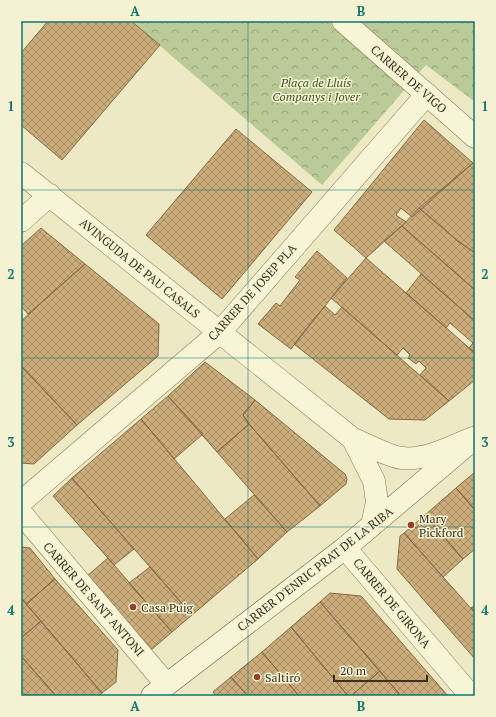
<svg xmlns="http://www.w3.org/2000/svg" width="496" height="717" font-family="'PT Serif',serif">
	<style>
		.forest { fill: url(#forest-crowns) }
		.building { fill: url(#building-cross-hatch); stroke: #866a41 }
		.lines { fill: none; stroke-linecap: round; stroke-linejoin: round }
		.street-casing { stroke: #887c5b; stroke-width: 23 }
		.secondary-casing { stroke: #695c3e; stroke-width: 23 }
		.street { stroke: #f8f5d7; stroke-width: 22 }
		.secondary { stroke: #f8f5d7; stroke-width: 22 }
		.grid { fill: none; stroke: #0f766e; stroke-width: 1; stroke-opacity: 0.55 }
		.poi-dot { fill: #96402c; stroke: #f5f2d3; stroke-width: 1.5 }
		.labels { text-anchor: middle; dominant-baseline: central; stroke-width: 3; stroke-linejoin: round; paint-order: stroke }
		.street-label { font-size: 12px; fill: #38301e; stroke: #f5f2d3 }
		.park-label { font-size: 12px; font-style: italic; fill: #3f5425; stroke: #f5f2d3 }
		.poi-label { font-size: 12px; fill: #38301e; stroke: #f5f2d3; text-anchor: start }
		.neatline { fill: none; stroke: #0f766e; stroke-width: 1.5 }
		.grid-label { font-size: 13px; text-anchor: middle; font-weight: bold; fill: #0f766e }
	</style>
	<defs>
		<pattern id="forest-crowns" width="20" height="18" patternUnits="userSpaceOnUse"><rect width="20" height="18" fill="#bbcb98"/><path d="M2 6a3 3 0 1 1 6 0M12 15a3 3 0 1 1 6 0" fill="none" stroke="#99a57b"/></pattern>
		<pattern id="building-cross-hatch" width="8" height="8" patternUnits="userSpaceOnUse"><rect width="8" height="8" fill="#cbac7b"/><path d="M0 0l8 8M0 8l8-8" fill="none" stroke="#a68c64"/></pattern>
	</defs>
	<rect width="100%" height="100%" fill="#ede9c4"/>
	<path class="forest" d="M131,21H475V102L426,65L322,185Z"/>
	<path class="building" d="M48,21H131L160,45L62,160L21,125V53Z
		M424,120L473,163L412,217L401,208L396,215L406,222L366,258L334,230Z
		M236,129L312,192L222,299L146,235Z
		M473,163L475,165V253L458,241L419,208Z
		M419,208L458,241L475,253V290L402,226Z
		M402,226L475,290L473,295L475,297V321L384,241Z
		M41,228L85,264L28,314L21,306V246Z
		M317,251L347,278L291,349L258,324L276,303L280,306L300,280L295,277Z
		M366,258L475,353V380L449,401L420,375L426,368L419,361L416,364L408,358L410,355L403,348L397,355L331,298Z
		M85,264L159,324L158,356L77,425L21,366V321Z
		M421,274L475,321V353L469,348L473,343L450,323L446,328L406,293Z
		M325,306L335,315L342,307L449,401L425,420L389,419L294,344Z
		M205,362L255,400L243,415L249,424L217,452L168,396Z
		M21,366L77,425L34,464L21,463Z
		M168,396L203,434L174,459L141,419Z
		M255,400L345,474L347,479L346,484L320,506L249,424L243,415Z
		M141,419L258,559L192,615L72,478Z
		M249,424L320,506L287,532L217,452Z
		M475,472V510L456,488Z
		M72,478L134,549L114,565L53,496Z
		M456,488L475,510V549L463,559L425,515Z
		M254,495L287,532L258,559L225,519Z
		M425,515L463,559L443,577L404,533Z
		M404,533L475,613V659L397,569L400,536Z
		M21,547L30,548L55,579L26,604L21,598Z
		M108,558L172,632L151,650L87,576Z
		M150,567L192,615L172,632L129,583Z
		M55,579L118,650L116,682L102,693L26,604Z
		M330,593L361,596L448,696H401L320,602Z
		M21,598L41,621L21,638Z
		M320,602L380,671L351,696H348L291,627Z
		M475,605V613L471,608Z
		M41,621L102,693L98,696H56L21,656V638Z
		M291,627L348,696H299L262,652Z
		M262,652L299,696H248L231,677Z
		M21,656L56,696H26L21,690Z
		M380,671L401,696H351Z
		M231,677L248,696H216L213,692Z"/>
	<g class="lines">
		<defs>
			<path id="street" d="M343,21L475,137
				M21,173L353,439C366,444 390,457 402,458C426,461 452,446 473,438
				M21,221L50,195
				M353,439L374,481L377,502L372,525
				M21,502L220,332L427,94
				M21,513L166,684
				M345,548L471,696"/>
			<path id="secondary" d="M152,696L345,548L475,438"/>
		</defs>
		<use href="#street" class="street-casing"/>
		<use href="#secondary" class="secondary-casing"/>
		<use href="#street" class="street"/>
		<use href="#secondary" class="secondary"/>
	</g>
	<path class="grid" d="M248,21V696M21,190H475M21,358H475M21,527H475"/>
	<g class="poi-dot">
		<circle cx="411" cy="525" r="4"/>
		<circle cx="133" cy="607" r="4"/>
		<circle cx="257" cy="677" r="4"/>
	</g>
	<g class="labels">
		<g class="street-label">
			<text transform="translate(409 79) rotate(41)">CARRER DE VIGO</text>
			<text transform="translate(140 268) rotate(39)">AVINGUDA DE PAU CASALS</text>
			<text transform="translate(252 292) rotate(-48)">CARRER DE JOSEP PLA</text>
			<text transform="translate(315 569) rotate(-38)">CARRER D'ENRIC PRAT DE LA RIBA</text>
			<text transform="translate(94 599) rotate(49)">CARRER DE SANT ANTONI</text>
			<text transform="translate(392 603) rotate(50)">CARRER DE GIRONA</text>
		</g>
		<g class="park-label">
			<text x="316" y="82">Plaça de Lluís<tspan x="316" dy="14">Companys i Jover</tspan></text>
		</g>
		<g class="poi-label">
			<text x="419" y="518">Mary<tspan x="419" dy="14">Pickford</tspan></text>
			<text x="141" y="607">Casa Puig</text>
			<text x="265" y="677">Saltiró</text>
		</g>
	</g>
	<rect width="496" height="717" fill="none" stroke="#f5f2d3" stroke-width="44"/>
	<path d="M334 675v6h93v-6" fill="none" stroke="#38301e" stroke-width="2"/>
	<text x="340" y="675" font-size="12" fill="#38301e" stroke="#f5f2d3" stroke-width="3" paint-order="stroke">20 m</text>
	<rect x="22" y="22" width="452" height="673" class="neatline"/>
	<g class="grid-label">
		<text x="135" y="16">A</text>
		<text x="361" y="16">B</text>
		<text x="11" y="111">1</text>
		<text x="485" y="111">1</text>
		<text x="11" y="279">2</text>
		<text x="485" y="279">2</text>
		<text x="11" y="447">3</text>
		<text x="485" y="447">3</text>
		<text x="11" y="615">4</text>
		<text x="485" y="615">4</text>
		<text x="135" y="711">A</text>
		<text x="361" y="711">B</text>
	</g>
</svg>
